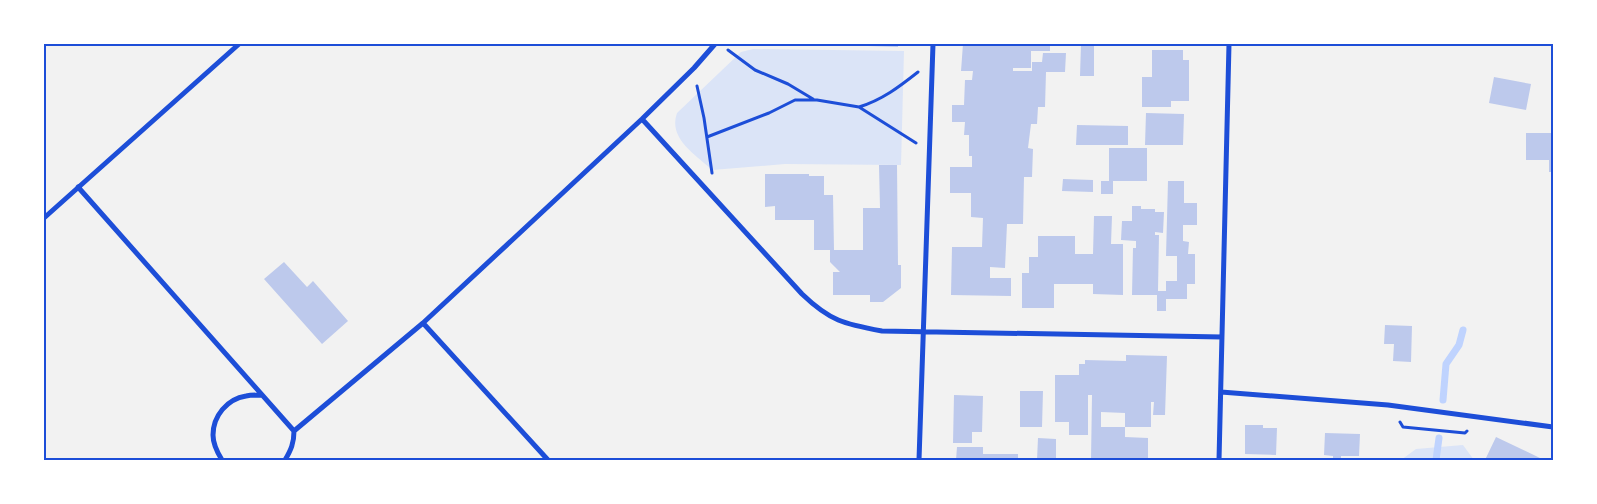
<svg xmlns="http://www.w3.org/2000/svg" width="1597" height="504" font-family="Karla,sans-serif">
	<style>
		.green { fill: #dbe4f7 }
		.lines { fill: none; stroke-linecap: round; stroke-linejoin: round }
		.stream { stroke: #bfd3fe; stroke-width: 7 }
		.building { fill: #bdc9ec; fill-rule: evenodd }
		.path { stroke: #1d4ed8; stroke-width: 3 }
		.minor { stroke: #1d4ed8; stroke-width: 5 }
		.neatline { fill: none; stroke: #1d4ed8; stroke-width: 2 }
	</style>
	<rect width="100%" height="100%" fill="#f2f2f2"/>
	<path class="green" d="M753,49L904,51L901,165L785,164L712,170C695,154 668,139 677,113L741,52Z
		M1463,445L1474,460H1401L1416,449Z"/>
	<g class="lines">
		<path class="stream" d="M1443,400L1446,364L1459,345L1463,330
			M1436,460L1439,438"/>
	</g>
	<path class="building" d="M868,44H898V47L868,46Z
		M963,44H1050V51H1031V68H1013V71H1032V62H1042L1043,53H1066L1065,72H1046L1045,107H1038L1037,124H1031L1028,148L1033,149L1032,177H1024L1023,224H1007L1005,268L990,267V278H1011V296L951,295L952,247H982L983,218L971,217V193H950V167H972V156H969V135H964L965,122H952V105H964L965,80H972L973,71H961Z
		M1081,44H1094V76H1080Z
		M1152,50H1183V60H1189V101H1171V107H1142V77H1152Z
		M1494,77L1531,84L1526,110L1489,103Z
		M1146,113L1184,114L1183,145H1145Z
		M1077,125L1128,126V145H1076Z
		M1526,133H1553V172H1549V160H1526Z
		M1109,148H1147V181H1113V194H1101V181H1109Z
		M879,165H897L898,265H901V288L883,302H870V295H833V272H840L830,262V250H814V220H775V206L765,207V174H809V176H824V195H833L834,250H863V208H880Z
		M1063,179L1093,180V192L1062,191Z
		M1168,181H1184V203H1197V225H1183V241L1189,242L1188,254H1195V284H1187V299H1166V311H1157V295H1132L1133,248H1136V241L1121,240L1122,221H1132V206H1141V209H1155V212H1164L1163,233L1155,232V235H1159L1158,291H1166V281H1177V256H1166Z
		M1094,216H1112L1111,244H1123V295L1093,294V284H1054V308H1022V273H1029V257H1038V236H1075V254H1093Z
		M284,262L307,287L313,281L348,321L322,344L264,279Z
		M1385,325L1412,326L1411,362L1393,361L1394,344H1384Z
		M1126,355L1167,356L1165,415H1153L1154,402H1151V427H1125V437L1148,438V460H1091L1092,395H1088V435H1069V422H1055V375H1079V364H1085V360L1126,361ZM1101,412L1125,413V427H1101Z
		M1020,391H1043L1042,427H1020Z
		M954,395L983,396L982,432H972V443H953Z
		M1245,425H1263V428H1277L1276,455L1245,454Z
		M1325,433L1360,434L1359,456H1341V460H1333V456L1324,455Z
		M1496,437L1540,458L1539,460H1485Z
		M1038,438L1056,439V460H1037Z
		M957,447H983V454H1018V460H956Z"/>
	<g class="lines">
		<path class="path" d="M728,50L755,70L788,84L813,99
			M697,86L704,118L712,173
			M859,107C882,100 899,87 918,72
			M707,137L769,113L795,100H817L859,107L916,143
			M1400,422L1403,427L1465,433L1467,431"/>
		<path class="minor" d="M642,119L802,294C830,321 844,324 882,331L1222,337
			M78,187L294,431
			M44,218L239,44
			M423,323L548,460
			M1221,392L1388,405L1553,427
			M294,431L423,323L642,119L694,68L715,44
			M222,460C217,452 213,444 213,435C213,416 227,399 246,396C251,395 256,395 262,395
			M285,460C291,450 294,443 294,431
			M919,460L933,44
			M1219,460L1229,44"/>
	</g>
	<rect width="1597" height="504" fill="none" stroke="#ffffff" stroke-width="90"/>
	<rect x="45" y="45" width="1507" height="414" class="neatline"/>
</svg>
